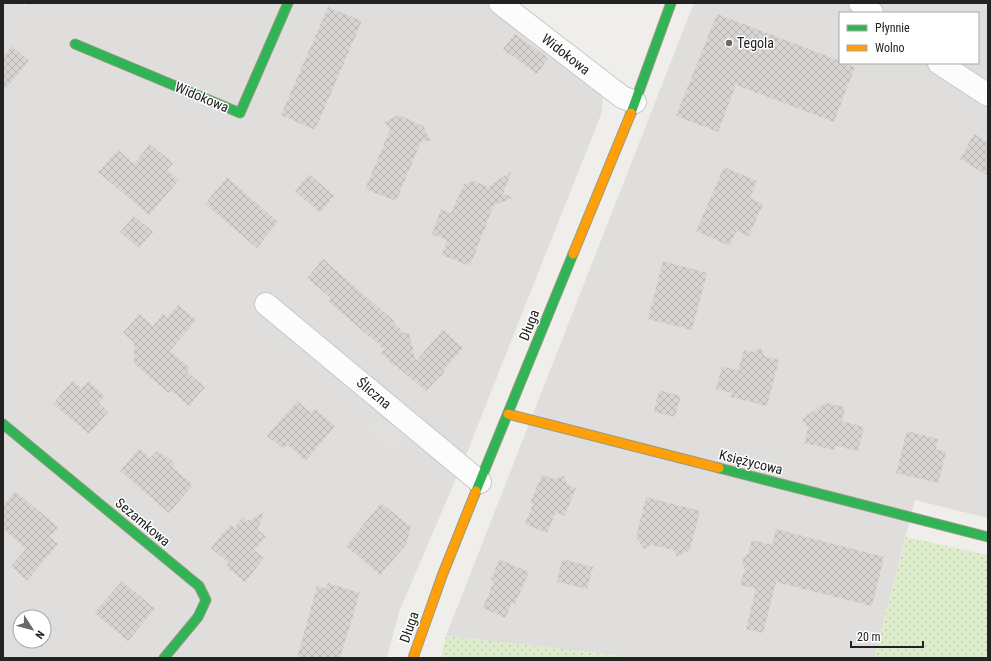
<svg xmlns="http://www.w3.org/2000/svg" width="991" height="661" font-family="'Roboto Condensed',sans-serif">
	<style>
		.residential { fill: #dfdedc; fill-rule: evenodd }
		.grass { fill: url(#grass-dots) }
		.parking { fill: #e0dfde }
		.building { fill: url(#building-cross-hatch) }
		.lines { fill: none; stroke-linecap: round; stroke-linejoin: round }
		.street-casing { stroke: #c9c8c7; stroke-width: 24 }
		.fast-casing { stroke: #999a82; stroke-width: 11 }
		.slow-casing { stroke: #999a82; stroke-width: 11 }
		.street { stroke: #fdfcfc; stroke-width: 22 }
		.fast { stroke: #30b455; stroke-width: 9 }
		.slow { stroke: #ff9f0a; stroke-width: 9 }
		.poi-dot { fill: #6a6968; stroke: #fff; stroke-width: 1.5 }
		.labels { text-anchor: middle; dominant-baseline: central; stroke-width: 3; stroke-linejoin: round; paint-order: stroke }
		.poi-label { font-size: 14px; fill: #222; stroke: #fff; text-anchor: start }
		.street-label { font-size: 14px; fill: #222; stroke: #fff }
	</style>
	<defs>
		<pattern id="grass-dots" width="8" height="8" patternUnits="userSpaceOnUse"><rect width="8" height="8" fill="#ddeccb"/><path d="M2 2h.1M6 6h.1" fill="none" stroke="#bdcaae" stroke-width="1.8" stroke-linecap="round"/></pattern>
		<pattern id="building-cross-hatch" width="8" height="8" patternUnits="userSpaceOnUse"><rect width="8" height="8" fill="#d7d4d2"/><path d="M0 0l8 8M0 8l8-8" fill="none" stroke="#b8b6b4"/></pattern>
	</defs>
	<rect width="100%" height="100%" fill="#f0eeeb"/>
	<path class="residential" d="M3,3H21L25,6L26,3H514L605,71L602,112L466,455L399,612L387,658H3ZM20,617H44V641H20Z
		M694,3H988V518L915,500L874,658H639L446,636ZM840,13H978V63H840Z"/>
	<path class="grass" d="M906,537L988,555V658H874Z
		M446,636L639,658H441Z"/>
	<path class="parking" d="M377,413L407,438L393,455L363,430Z"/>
	<path class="building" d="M328,7L362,21L315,130L281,115Z
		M717,14L840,61V63L855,67L834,122L736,85L718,132L676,116Z
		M515,34L548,58L537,74L503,49Z
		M12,46L29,61L3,92V57Z
		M399,115L423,126L431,140L421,142L396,201L365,189L390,130L384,122Z
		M974,134L988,142V176L960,159Z
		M150,144L173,163L167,170L179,180L149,215L98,172L118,150L134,164Z
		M724,167L757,181L750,198L763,204L749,236L736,231L730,246L696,231Z
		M512,171L503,193L513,198L494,205L470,266L442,255L447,240L432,234L441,209L451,213L464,184L474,181L488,187Z
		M309,174L334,196L320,213L295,191Z
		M227,177L278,222L257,248L205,204Z
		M134,216L153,232L139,248L120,232Z
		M323,259L394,321V323L404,333H409L416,361L443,330L463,348L444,370L443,375L439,377L426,391L395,365H391L389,360L381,353L384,349L328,301L331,298L307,278Z
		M663,261L707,273L692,330L648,319Z
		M178,305L196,320L170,351L190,368L187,372L205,387L189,406L171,390L169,393L134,364V342L123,333L139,314L153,326L163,314L167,318Z
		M761,347L764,356L779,360L767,406L731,397L732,393L716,389L722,366L738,370L744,350L754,352Z
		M72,381L82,388L88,381L105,396L99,403L108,412L89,434L53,404Z
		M659,390L681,396L675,417L654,412Z
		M297,401L311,413L315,409L335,426L306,461L287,445L284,449L267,436Z
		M825,403L845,407L842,421L864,427L858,451L836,446L834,450L804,443L808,428L802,419Z
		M907,431L938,439L936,449L946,452L938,483L896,473Z
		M139,449L150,458L157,451L166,456L175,463L172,467L193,485L169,513L120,471Z
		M542,475L554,479L564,476L568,485L576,488L565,516L556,512L547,533L525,524L533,504L530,503Z
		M15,491L58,527L50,537L58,544L27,581L11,566L26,549L3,529V506Z
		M646,497L700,511L690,550L677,557L673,550L660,547L651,545L644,549L636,537Z
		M381,503L411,527L406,545L380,575L346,546Z
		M263,513L258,530L266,537L254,550L264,558L245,582L226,566L229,563L211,548L230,525L234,528L243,517L247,521Z
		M776,529L884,557L872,606L776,582L763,633L746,629L756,589L740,585L745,568L742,564L744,557L748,554L752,540L772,545Z
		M499,559L529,572L515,604L512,603L505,618L483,608L494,581L491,580Z
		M562,559L593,567L587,589L557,582Z
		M122,581L155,609L128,641L94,613Z
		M328,583L360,593L340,658H297L317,586L326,589Z"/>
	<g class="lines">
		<defs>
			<path id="street" d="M500,3L622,97L635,102
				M860,3L872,13
				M939,63L988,95
				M266,304L480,482"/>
			<path id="fast" d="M75,44L240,113L288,3
				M631,113L671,3
				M3,424L199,586L206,600L198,617L164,658
				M719,468L988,537
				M476,491L573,254"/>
			<path id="slow" d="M573,254L631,113
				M508,414L719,468
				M413,658L442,576L476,491"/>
		</defs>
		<use href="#street" class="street-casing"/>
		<use href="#fast" class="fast-casing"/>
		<use href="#slow" class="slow-casing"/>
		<use href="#street" class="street"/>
		<use href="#fast" class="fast"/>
		<use href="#slow" class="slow"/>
	</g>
	<circle class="poi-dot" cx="729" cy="43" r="4"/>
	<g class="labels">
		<g class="poi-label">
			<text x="737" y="43">Tegola</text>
		</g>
		<g class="street-label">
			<text transform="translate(566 54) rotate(38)">Widokowa</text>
			<text transform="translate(202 97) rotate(23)">Widokowa</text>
			<text transform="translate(529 325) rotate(-68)">Długa</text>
			<text transform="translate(374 393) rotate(40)">Śliczna</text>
			<text transform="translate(751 462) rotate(14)">Księżycowa</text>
			<text transform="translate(143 522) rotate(40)">Sezamkowa</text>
			<text transform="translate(409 627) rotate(-71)">Długa</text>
		</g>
	</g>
	<rect width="991" height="661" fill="none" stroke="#222222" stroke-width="8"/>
	<rect x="839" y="12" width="140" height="52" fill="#ffffff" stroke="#a7a7a7"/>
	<rect x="847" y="25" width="20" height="6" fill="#30b455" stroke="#a7a7a7"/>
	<text x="875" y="32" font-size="12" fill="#222222">Płynnie</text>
	<rect x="847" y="45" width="20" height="6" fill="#ff9f0a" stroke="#a7a7a7"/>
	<text x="875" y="52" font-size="12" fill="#222222">Wolno</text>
	<g transform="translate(32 629) rotate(126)"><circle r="19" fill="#ffffff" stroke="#a7a7a7"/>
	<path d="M0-3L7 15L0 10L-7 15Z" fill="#6a6968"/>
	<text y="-6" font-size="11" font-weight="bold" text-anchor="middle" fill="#222222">N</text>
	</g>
	<path d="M851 641v6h72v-6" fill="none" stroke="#222222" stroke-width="2"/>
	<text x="857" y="641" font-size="12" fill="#222222" stroke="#ffffff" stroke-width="3" paint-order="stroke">20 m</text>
</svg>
